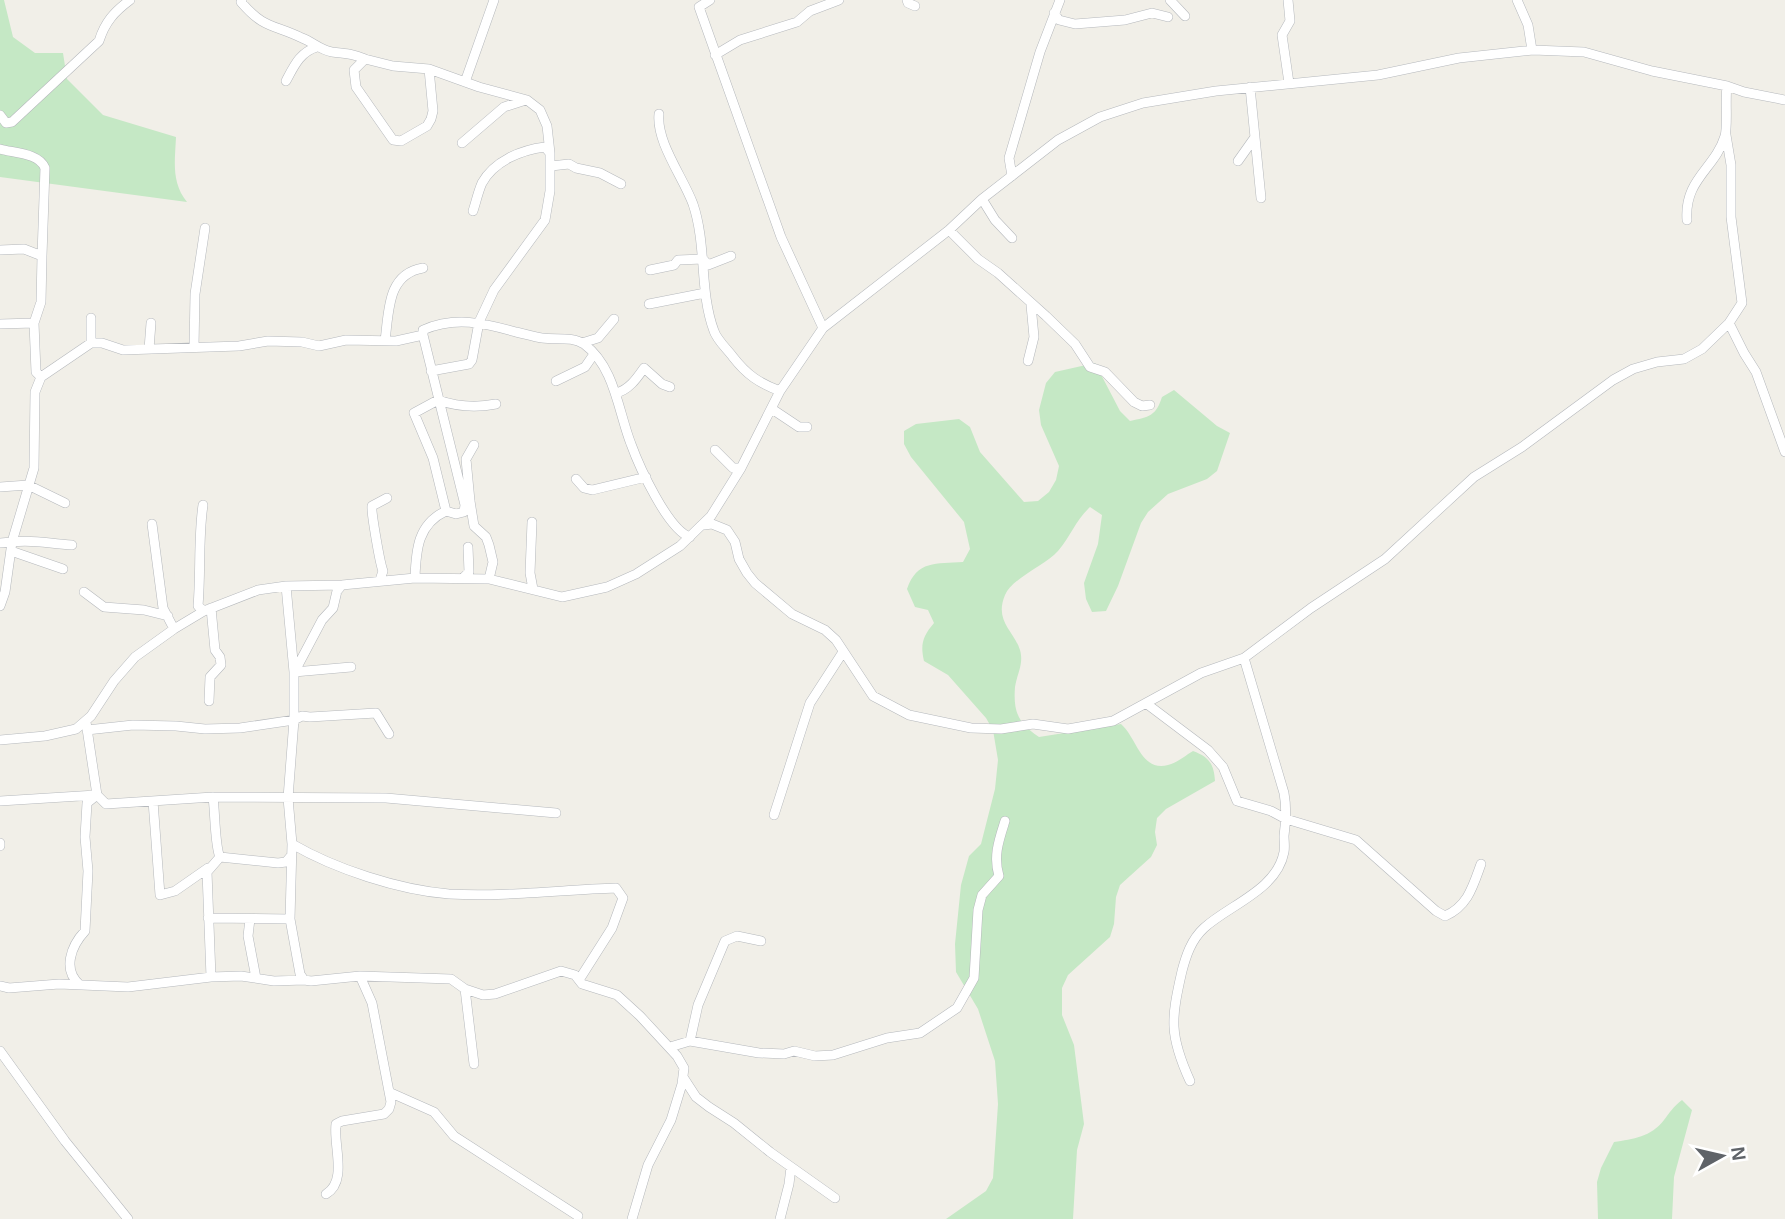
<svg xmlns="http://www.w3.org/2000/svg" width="1785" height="1219" font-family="Arial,sans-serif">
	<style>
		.green { fill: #c5e8c5 }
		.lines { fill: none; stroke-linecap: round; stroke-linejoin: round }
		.street-casing { stroke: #b5b8bc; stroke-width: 10 }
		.street { stroke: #fff; stroke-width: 9 }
	</style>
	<rect width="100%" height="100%" fill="#f1efe8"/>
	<path class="green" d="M0,0H4L13,37L35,53H63L67,79L103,115L176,137C175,161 171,182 187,202L0,177Z
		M1095,363L1120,411L1130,421C1149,417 1156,416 1162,397L1174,390L1217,426L1230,433L1217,471L1207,479L1168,494L1148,512L1141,523L1118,586L1106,611L1092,612L1086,599L1084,583L1098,544L1102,515L1090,507C1075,521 1071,536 1058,551C1046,565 1012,578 1005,595C994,621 1014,631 1020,650C1024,664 1017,674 1015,687C1013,713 1019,724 1039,737L1121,724C1137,738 1141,772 1168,765C1177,763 1186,755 1193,751C1209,757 1214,764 1215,781L1166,809L1157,818L1155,832L1157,845L1151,857L1120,885L1116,897L1114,924L1110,937L1068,975L1062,988V1015L1074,1045L1084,1124L1077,1150L1073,1219H946L986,1191L993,1178L998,1104L995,1061L978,1009L956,972L955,944L961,885L969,856L981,844L995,789L998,760L993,730L986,718L948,675L924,661C920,644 923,636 934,623L928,610L915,607L907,589C917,560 936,564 963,562L970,549L964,522L911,457L904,444V431L916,424L959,419L970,427L980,452L1024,502L1038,501L1049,492L1056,480L1059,466L1041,425L1039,410L1046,383L1055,372Z
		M1682,1100L1692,1110L1674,1177L1672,1219H1598L1597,1182L1601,1168L1614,1142C1633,1139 1651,1137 1664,1120C1670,1112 1673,1107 1682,1100Z"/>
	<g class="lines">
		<defs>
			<path id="street" d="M242,0L241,2C264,29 273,24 302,38C313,42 320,50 332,52C347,54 350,53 365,59
				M710,0L699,7L781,237L823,328
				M907,0L908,3L915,6
				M1170,0L1185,16
				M1288,0L1290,21L1282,35L1289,83
				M1517,0L1528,25L1532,50
				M1054,13L1059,20L1075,24L1125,20L1152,13L1168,17
				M715,55L740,40L797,22L810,11L839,0
				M429,69L433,111L431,119L427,126L401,141L393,140L356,87L354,70L365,59L393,66L429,69L479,87L527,100L540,110L547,126L550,153V191L545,220L494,290L479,322L472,360L469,364L431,371
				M286,81C294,66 300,52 317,47
				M465,82L494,0
				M1250,87L1261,198
				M659,114C656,142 683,177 693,204C707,245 699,291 714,331C717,340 727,349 733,357C747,375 759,383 780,391
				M0,115L6,123L12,122L99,41C105,22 114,12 130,0
				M462,143L504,107L526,100
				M0,149C14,153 39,153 45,168L42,256
				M1238,161L1255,137
				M551,166L569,164L576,168L600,173L621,184
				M1012,176L1009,158L1040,52L1060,0
				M982,199L995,220L1012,238
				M473,211C476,202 478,192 482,183C494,161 521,150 545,147L550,153
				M1687,220C1684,179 1715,169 1725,136C1728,126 1725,99 1727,86
				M949,230L978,259L998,273L1046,316L1075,344L1090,367L1105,372L1134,402L1142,406L1150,405
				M0,250L24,249L42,256L41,302L34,323L0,324
				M650,270L674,265L678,260L703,259L708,265L731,256
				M649,304L705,293
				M34,323L36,372L41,377
				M1729,323L1744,353L1756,372L1785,452
				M385,341C389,311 387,274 423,268
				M91,343V318
				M582,343L598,338L614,319
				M194,347L195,294L205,228
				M149,349L151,323
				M1028,361L1034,337L1031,305
				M556,381L585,367L594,354
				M616,393C629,390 637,378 644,368L662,384L670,387
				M772,409L799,427H807
				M474,445L466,459L470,501L474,526L486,537L489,545L493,562L489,579
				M715,450L733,468H741
				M576,479L584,488L592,490L646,477
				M0,487L28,485L65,503
				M203,505C198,539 201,572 198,606L204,611
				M446,511L433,458L414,413L438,400C458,407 475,408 496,404
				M532,522L530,573L533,589
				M152,524L163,608L174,629
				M704,525L712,524L727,530L735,542L739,559L747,573L755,583L792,614L825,630L836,640L873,696L909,715L971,728L1001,729L1033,724L1068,729L1113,721L1201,673L1244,658L1311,608L1385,559L1474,477L1522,447L1613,380L1633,369L1657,362L1684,359L1702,349L1729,323L1742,303L1731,217V165L1726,135
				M0,543L12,542L5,592L0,606
				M72,545C50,544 34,539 12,542L34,468L35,392L41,377L91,343H102L123,350L239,346L268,341L302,342L319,346L346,340L396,341L423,335
				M11,551L63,569
				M415,578C416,549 418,524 446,511L456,514L464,512L465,505L423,335V330C455,316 484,323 516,332C525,334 534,337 542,338C556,340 572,336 584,344C615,367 618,411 631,444C639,466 668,530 690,537
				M463,578L469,572L468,547
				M380,580L383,571C380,564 371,512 372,506L387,498
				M286,586L294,672V720L288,798L292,844L290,919L300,974L304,980L311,981L360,976L451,979L465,989L474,1064
				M84,592L104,607L144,610L168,616
				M295,671L322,620L333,608L337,591L342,585
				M294,672L351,667
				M209,701L210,677L221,665L220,657L215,650L211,608
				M1147,704L1208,750L1223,767L1237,801L1271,811L1286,819L1356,840L1436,911L1445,916C1468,906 1473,886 1481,864
				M86,722L97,795L106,804L213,797L386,798L556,813
				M87,730L133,725L176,726L205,729L240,728L294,720L302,716L310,717L376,713L389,734
				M0,740L45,736L76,729L91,716L114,681L135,657L174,629L204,611L258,590L286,586L342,585L415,578L489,579L562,597L607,587L636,574L680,546L711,516L741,468L780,391L823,328L949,230L982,199L1058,140L1100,117L1143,103L1216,91L1378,75L1459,58L1533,50L1584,52L1652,71L1727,86L1744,92L1785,100
				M213,797C215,811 215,848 220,857L278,863L286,862L291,856
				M0,801L96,795
				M153,801L160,895L175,891L208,868
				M774,815L810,703L843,652
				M0,843V846
				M292,844C335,869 399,890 449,894C505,897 560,890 616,888L623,898L612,928L579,980
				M208,918L290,919
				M250,919L248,936L256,978
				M211,977L207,872L220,857
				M80,985C62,970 71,946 85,931L88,871L85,837L87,803L97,795
				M0,986L9,988L59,984L128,987L211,977L241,976L274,981L304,980
				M465,989L483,995L495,994L561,971L575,975L582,984L617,995L640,1016L677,1056L684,1068L682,1084L671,1120L648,1165L632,1219
				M690,1041L698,1005L725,941L737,936L761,941
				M670,1047L690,1041L759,1053L784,1054L794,1051L815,1056L833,1055L887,1038L920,1033L957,1008L974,978L978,910L982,895L999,876C993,856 999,840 1005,821
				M0,1051L65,1141L128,1219
				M683,1077L696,1097L709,1107L734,1123L770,1152L835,1198
				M1190,1081C1169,1035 1171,1019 1182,971C1186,956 1191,940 1204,928C1229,905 1277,890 1284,852C1285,847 1284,841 1284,836C1286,821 1287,809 1284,793L1244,658
				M389,1092L434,1112L454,1136L578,1216
				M326,1194C348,1181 333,1145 336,1124L342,1121L384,1114L389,1109L391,1102L372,1003L360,976
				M780,1219L789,1184L791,1167"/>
		</defs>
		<use href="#street" class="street-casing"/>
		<use href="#street" class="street"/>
	</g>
	<g transform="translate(1722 1156) rotate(82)" stroke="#ffffff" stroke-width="5" paint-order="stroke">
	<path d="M0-5L12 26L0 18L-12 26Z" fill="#5f6368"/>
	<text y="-10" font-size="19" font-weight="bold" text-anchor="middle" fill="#5f6368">N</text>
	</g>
</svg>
